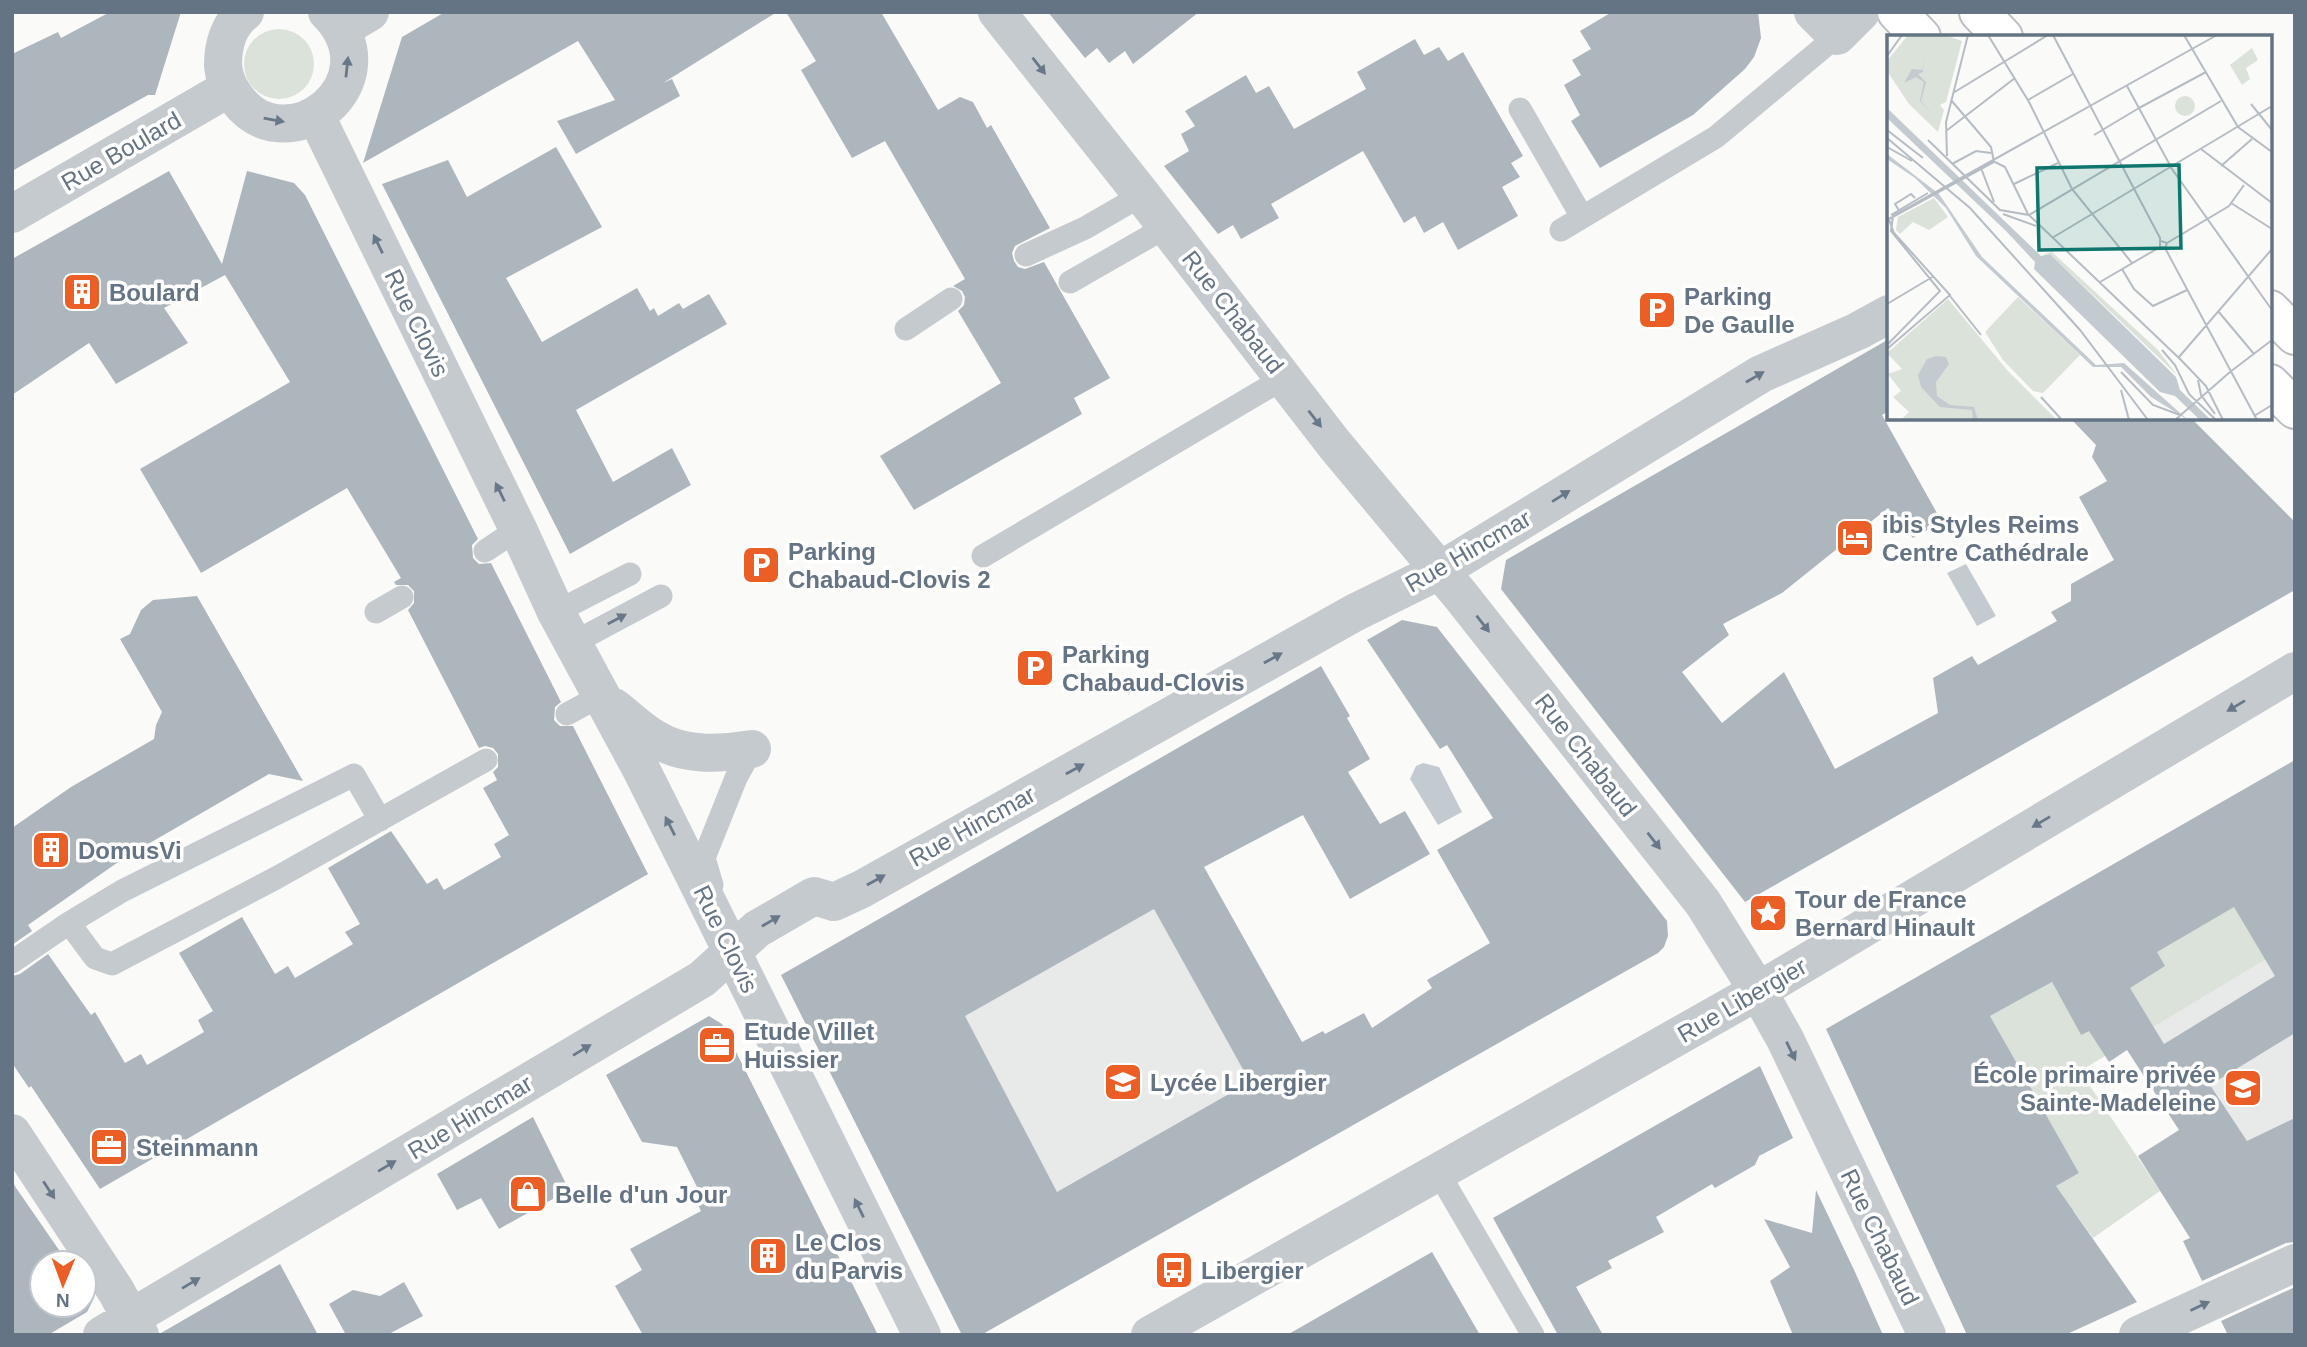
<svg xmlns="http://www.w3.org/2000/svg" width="2307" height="1347" font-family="Arial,sans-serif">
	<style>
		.built { fill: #e8e9e9 }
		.green { fill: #dbe2d9 }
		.water { fill: #c3cbd1 }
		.building { fill: #aeb6bd; fill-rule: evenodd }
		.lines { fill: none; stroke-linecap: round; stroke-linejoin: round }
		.secondary-casing { stroke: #babfc4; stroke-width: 42 }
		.service { stroke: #c5cace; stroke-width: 23 }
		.minor { stroke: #c5cace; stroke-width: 38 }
		.tertiary { stroke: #c5cace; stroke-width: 38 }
		.secondary { stroke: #fff; stroke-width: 38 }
		.oneway { fill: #697888 }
		.labels { text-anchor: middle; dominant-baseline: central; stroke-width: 7; stroke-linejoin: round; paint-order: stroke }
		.street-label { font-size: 24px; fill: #647484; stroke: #fff }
		.poi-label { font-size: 24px; font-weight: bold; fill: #647484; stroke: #fff; text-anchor: start }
		.inset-road { fill: none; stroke: #b5bcc3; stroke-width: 2 }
		.view { fill: #0f766e; fill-opacity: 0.15; stroke: #0f766e; stroke-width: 3.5 }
		.inset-edge { fill: none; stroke: #647484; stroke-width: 3.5 }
	</style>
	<rect width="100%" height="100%" fill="#fafaf8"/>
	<path class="built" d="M1147,766L1350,1127L981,1335L904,1048Z
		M2287,947L2295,963V1232L2268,1243L2153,1027Z"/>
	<path class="green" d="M244 64a35 35 0 1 1 70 0a35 35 0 1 1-70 0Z
		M2214,888L2295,942L2080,1071L2160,1191L2093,1238L2074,1211L2059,1218L2035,1155L2056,1185L2079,1173L1990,1016L2052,982L2081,1035Z"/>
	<path class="water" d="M1966,564L1996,616L1977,626L1947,573Z
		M1423,763L1439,767L1462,812L1438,825L1410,779L1416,766Z"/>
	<path class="building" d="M110,12H181L155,95H148L12,171V54L58,32L61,38Z
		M445,12H777L663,83L672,79L680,96L576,154L557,121L615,100L578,41L363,163L402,37Z
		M786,12H881L938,110L960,97L973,102L987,128L991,125L1050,228L1015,246L1012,253L1014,261L1018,267L1025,269L1044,262L1110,378L1074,398L1082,414L914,510L880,456L1001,383L958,311L964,305L965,297L962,291L953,286L965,279L885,141L852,158L801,70L816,61Z
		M1048,12H1199L1133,64L1125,51L1109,63L1097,48L1085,58Z
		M1612,12H1758L1761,38L1754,57L1745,69L1693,115L1600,168L1571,121L1580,115L1564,85L1581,75L1572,60L1591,49L1580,31Z
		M1415,39L1424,55L1439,47L1448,61L1463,52L1523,156L1511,163L1520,177L1502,187L1518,216L1458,250L1443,222L1424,233L1415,216L1404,223L1363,151L1271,204L1279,218L1241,239L1233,225L1218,234L1164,166L1189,151L1181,134L1195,126L1185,111L1246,75L1256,93L1269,86L1294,129L1366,89L1357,72Z
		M556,147L602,227L506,278L542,342L637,288L650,311L654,308L658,316L679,303L683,309L709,294L727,324L576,410L613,482L672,448L691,485L570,554L382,184L448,160L467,197Z
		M169,171L222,264L247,171L294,183L305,195L478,539L472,545L473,558L479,564L491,563L561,702L555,707L554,720L560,726H573L648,874L100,1189L31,1086L29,1088L12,1063V976L20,974L48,954L91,1015L95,1012L125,1063L141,1054L147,1065L204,1032L198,1020L213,1011L179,953L242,917L275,974L288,966L295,978L353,944L345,932L360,924L328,868L391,831L427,884L437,878L444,890L501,857L494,844L509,835L483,788L497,780L493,772L498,767V754L493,748L485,746L479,748L408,610L414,603V591L408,585H396L394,582L401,578L347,488L201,573L140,469L290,382L225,275L164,308L188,343L116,384L89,343L12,395V259Z
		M1889,339V411L1882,415L1942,522L1913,538L1888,508L1782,593L1723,624L1729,635L1682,672L1722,723L1784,672L1835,769L1938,713L1933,678L1972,656L1978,665L2057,621L2051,612L2071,601V584L2114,560L2079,497L2107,481L2092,457L2096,445L2070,418H2191L2295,522V590L1745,902L1501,589L1506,560Z
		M197,596L303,781L269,774L124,858L28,925L32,931L12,945V828L71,787L154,739L156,725L162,712L120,639L130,634L141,610L153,600Z
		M1402,620L1437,627L1667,921L1668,936L1664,947L1658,953L981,1335H962L781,975L1321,666L1350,716L1347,718L1370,759L1348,772L1380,824L1405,811L1430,854L1350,899L1303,815L1204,867L1302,1042L1323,1031L1325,1034L1364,1013L1372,1028L1432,988L1427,980L1490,943L1437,850L1493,818L1447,745L1440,749L1367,640ZM1154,909L1250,1082L1057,1192L965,1016Z
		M2295,760V1033L2210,1085L2247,1141L2295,1118V1242L2286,1243L2202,1281L2183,1241L2190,1238L2138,1156L2179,1130L2127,1050L2109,1062L2089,1031L2081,1035L2052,982L1990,1016L2079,1173L2056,1186L2137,1302L2065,1335H1967L1826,1029ZM2234,907L2275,976L2164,1044L2130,988L2165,966L2157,952Z
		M709,1016L722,1024L878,1335H643L615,1286L642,1270L630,1249L701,1211L693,1196L700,1193L677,1147L642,1142L606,1075Z
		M1760,1066L1793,1138L1759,1156L1755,1165L1715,1188L1712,1184L1656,1217L1664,1232L1608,1261L1612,1268L1576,1287L1603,1335H1558L1493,1218Z
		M533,1117L569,1190L499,1229L481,1198L457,1210L437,1174Z
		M12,1182L68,1263H42V1305H84V1286L93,1300L87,1312L48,1335H12Z
		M1816,1190L1855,1272L1883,1335H1793L1770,1281L1790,1267L1764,1219L1812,1233Z
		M1432,1252L1480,1335H1287Z
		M280,1264L318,1335H162L161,1333Z
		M404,1282L423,1316L387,1335H346L329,1304L353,1290L380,1296Z
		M2295,1287V1335H2228L2221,1321Z"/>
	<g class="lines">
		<defs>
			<path id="secondary" d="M1897,12L1921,37
				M1979,12L2003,37
				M2270,310L2295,335
				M2270,384L2295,409"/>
		</defs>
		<use href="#secondary" class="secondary-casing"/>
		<path class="service" d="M1520,109L1582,217
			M1561,230L1716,137L1837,36
			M1026,255L1085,228L1142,195
			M1070,282L1166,227
			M906,329L951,299
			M485,551L518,529
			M983,556L1284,378
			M376,612L402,597
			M556,612L630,574
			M573,643L661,596
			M567,714L600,696
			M712,885L704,858L736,778L752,749
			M69,923L95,958L112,964L276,878L486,760
			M12,962L69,923L122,891L354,775L380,820
			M1438,1172L1533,1335"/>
		<path class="minor" d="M245,12C229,24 223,45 223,65C224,78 229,89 237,99C287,166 396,82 327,12
			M997,12L1142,195L1335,445L1461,596L1703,903L1758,991L1785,1039L1927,1335
			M1813,12L1837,36L1861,12
			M341,29L370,12
			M316,116L518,529L556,612L641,769L694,875L922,1335
			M12,214L229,88
			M614,707C627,717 640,730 654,738C684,757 719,754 752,749
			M12,1133L116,1291L140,1335
			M102,1335L702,979L757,929L814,896L834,902L862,889L1354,613L1441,570L1761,374L1858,331L1889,314
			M2138,1335L2295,1263"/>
		<path class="tertiary" d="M1150,1335L1758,991L2295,671"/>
		<use href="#secondary" class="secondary"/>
	</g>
	<defs><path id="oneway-solid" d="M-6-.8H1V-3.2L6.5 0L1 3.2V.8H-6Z" transform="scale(1.75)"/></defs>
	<g class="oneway">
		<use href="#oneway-solid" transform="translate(1039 66) rotate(52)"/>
		<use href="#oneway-solid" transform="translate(347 67) rotate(-84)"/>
		<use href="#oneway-solid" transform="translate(274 120) rotate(10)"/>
		<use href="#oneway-solid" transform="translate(378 244) rotate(-116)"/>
		<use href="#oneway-solid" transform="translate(1755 377) rotate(-30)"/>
		<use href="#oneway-solid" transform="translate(1315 419) rotate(52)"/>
		<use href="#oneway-solid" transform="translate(500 492) rotate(-116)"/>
		<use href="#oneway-solid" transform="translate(1561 496) rotate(-32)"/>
		<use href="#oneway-solid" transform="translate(617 619) rotate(-28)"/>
		<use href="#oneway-solid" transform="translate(1483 624) rotate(52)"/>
		<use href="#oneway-solid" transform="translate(1273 658) rotate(-29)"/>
		<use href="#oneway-solid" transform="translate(2236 706) rotate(149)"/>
		<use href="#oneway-solid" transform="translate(1075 769) rotate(-29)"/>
		<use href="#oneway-solid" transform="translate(2041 822) rotate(149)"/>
		<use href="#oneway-solid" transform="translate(670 826) rotate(-117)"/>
		<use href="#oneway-solid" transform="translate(1654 841) rotate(52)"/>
		<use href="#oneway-solid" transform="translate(876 880) rotate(-29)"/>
		<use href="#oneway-solid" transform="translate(771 921) rotate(-30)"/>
		<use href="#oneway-solid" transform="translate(582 1050) rotate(-31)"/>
		<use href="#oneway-solid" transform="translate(1791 1051) rotate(64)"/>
		<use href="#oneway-solid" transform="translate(387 1166) rotate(-31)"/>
		<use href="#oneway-solid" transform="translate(49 1190) rotate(57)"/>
		<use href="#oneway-solid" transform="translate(859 1208) rotate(-116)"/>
		<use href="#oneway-solid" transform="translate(191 1283) rotate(-31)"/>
		<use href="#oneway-solid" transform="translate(2200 1306) rotate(-25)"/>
	</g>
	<defs>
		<symbol id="building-square" viewBox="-11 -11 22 22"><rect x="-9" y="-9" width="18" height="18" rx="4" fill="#eb5f27" stroke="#fff"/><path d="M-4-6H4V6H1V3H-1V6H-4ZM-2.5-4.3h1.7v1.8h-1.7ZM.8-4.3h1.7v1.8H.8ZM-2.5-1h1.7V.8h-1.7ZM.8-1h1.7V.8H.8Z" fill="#fff"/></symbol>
		<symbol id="parking-square" viewBox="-11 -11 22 22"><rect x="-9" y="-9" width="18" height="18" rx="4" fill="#eb5f27" stroke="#fff"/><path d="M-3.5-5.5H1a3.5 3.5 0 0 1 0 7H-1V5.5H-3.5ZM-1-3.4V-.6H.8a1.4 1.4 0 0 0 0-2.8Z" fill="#fff"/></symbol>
		<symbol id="hotel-square" viewBox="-11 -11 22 22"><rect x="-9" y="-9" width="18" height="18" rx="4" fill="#eb5f27" stroke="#fff"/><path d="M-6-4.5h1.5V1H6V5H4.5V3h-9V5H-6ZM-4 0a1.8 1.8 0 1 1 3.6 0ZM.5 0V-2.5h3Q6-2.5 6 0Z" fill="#fff"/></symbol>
		<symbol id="sight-square" viewBox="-11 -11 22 22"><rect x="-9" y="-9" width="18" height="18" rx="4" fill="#eb5f27" stroke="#fff"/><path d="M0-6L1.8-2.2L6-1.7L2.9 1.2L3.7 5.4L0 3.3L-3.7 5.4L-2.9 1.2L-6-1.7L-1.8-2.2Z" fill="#fff"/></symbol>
		<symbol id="office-square" viewBox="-11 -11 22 22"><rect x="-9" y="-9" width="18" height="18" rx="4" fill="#eb5f27" stroke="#fff"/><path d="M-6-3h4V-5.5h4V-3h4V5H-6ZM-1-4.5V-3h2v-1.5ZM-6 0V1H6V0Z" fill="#fff"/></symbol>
		<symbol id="school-square" viewBox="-11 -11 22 22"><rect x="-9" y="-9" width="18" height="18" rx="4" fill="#eb5f27" stroke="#fff"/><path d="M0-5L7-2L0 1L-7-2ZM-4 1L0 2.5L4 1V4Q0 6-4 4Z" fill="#fff"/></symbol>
		<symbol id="shop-square" viewBox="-11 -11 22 22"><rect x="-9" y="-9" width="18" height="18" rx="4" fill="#eb5f27" stroke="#fff"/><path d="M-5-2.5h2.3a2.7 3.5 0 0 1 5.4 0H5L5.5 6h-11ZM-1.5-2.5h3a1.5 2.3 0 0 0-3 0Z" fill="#fff"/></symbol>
		<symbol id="bus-square" viewBox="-11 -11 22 22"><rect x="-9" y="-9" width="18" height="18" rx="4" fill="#eb5f27" stroke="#fff"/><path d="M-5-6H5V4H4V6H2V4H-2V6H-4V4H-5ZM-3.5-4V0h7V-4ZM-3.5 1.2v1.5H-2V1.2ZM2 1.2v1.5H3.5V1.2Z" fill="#fff"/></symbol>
	</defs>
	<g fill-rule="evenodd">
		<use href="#building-square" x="60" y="270" width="44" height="44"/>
		<use href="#parking-square" x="1635" y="288" width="44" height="44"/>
		<use href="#hotel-square" x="1833" y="516" width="44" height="44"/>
		<use href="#parking-square" x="739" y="543" width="44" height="44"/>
		<use href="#parking-square" x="1013" y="646" width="44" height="44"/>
		<use href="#building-square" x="29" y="828" width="44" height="44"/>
		<use href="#sight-square" x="1746" y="891" width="44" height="44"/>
		<use href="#office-square" x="695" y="1023" width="44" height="44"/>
		<use href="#school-square" x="1101" y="1060" width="44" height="44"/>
		<use href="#school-square" x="2221" y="1066" width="44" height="44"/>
		<use href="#office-square" x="87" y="1125" width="44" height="44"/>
		<use href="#shop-square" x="506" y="1172" width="44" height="44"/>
		<use href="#building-square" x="746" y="1234" width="44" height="44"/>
		<use href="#bus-square" x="1152" y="1248" width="44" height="44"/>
	</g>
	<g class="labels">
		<g class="street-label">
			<text transform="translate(121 151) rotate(-30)">Rue Boulard</text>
			<text transform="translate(1233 312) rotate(52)">Rue Chabaud</text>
			<text transform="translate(417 323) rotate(64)">Rue Clovis</text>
			<text transform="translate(1468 551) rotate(-30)">Rue Hincmar</text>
			<text transform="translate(1586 755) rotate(52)">Rue Chabaud</text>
			<text transform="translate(972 826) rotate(-29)">Rue Hincmar</text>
			<text transform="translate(726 939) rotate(64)">Rue Clovis</text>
			<text transform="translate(1742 1000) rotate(-30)">Rue Libergier</text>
			<text transform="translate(470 1117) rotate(-31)">Rue Hincmar</text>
			<text transform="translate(1880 1237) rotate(64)">Rue Chabaud</text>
		</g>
		<g class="poi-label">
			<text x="109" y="292">Boulard</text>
			<text x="1684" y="296">Parking<tspan x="1684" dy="28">De Gaulle</tspan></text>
			<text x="1882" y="524">ibis Styles Reims<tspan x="1882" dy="28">Centre Cathédrale</tspan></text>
			<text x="788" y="551">Parking<tspan x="788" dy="28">Chabaud-Clovis 2</tspan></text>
			<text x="1062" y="654">Parking<tspan x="1062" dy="28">Chabaud-Clovis</tspan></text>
			<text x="78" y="850">DomusVi</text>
			<text x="1795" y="899">Tour de France<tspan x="1795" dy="28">Bernard Hinault</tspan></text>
			<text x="744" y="1031">Etude Villet<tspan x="744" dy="28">Huissier</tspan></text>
			<text x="2216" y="1074" text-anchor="end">École primaire privée<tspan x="2216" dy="28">Sainte-Madeleine</tspan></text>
			<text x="1150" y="1082">Lycée Libergier</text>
			<text x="136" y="1147">Steinmann</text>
			<text x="555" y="1194">Belle d'un Jour</text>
			<text x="795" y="1242">Le Clos<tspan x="795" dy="28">du Parvis</tspan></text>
			<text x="1201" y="1270">Libergier</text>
		</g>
	</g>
	<g transform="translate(1887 35)">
		<rect width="385" height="385" fill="#fafaf8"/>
		<path d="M21,0H58L75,6L59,67L53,70L57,75L51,97L22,69L0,36V26ZM365,13L371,25L359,33L363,44L355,50L343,30ZM288 71a10 10 0 1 1 20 0a10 10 0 1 1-20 0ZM47,163L61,182L42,195L26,187L13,199L9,195L11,182ZM165,217L271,315L291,341L163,219L153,220ZM131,262L193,320L156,358L146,356L116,325L98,297ZM61,264L121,336L170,385H14L22,377L6,362L14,356L1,339L15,334L0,318Z" fill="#dbe2d9"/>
		<path d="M40,0L36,37L31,39L39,47L34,66L46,80L33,66L37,47L29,42L17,48L25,34L36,35ZM0,73L154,221L163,219L289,342L293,355L324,385H313L288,361L273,357L147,234L148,227L119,196L0,83ZM0,119L52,159L95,222L209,330L237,328L301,385L264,362L234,332H206L89,221L59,173L28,143L0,124ZM49,321L59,322L62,329L49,347L50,361L63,370L87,372L91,385H86L85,375L53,372L34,352L31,340L40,324Z" fill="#c3cbd1"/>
		<path class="inset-road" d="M101,0L142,67L185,154L245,228M166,0L273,203V212L278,213L280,208L274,206M297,0L351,92L385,117M0,21L15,0M240,51L285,134L385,275M66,58L161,0M141,65L186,39M364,69L385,95M252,73L319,37M0,95L36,123M59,96L128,43M207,100L252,73M0,103L83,173L193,295L261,385M41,105L113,175L142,180L294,325L319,351L336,385M0,112L25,126M314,114L385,168M60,121L59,87L81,0M108,127L118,132L141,179M65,129L89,116L104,118M334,131L365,104M94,133L107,167M127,149L171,128M344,168L385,194M13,177L8,169L24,159L28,163M116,179L149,191M4,180L41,158M142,180L334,66M0,185L107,127L104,112L64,65M165,203L385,71M280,208L342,171L357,150M278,213L370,385M235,234L247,254L266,271L300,255M213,247L273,212M63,261L94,300M0,269L47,241M331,276L367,319M0,310L53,256L4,196L6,181L330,0M0,314L63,260L7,198L1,182M275,315L288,330L302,359L329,385M292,322L385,214M234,337L266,370L293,380M343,337L385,305M311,345L314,360L328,379M234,355L242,385M154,362L175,385M367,381L385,370M288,385L343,337"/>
		<path class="view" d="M292,130L294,213L152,215L150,133Z"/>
		<rect width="385" height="385" class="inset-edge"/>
	</g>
	<rect width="2307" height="1347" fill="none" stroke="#647484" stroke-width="28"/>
	<g transform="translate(63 1284) rotate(181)"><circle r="33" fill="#ffffff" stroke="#c1c7ce" stroke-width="2"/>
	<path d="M0-5L12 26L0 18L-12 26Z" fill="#eb5f27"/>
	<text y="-10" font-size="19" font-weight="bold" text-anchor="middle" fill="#647484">N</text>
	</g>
</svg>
